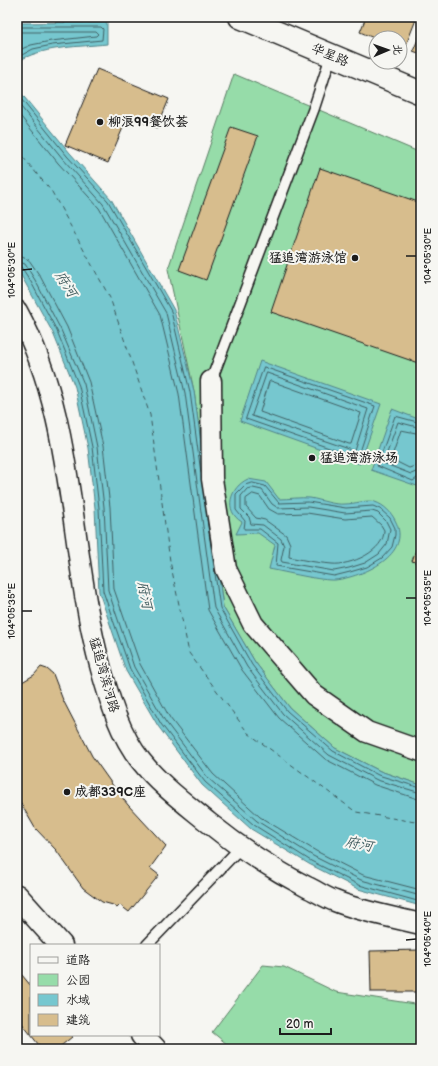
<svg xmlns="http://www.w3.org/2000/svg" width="438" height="1066" font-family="'Balsamiq Sans','LXGW WenKai TC',sans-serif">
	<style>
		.green { fill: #96dca9; stroke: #597c62 }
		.water { fill: #76c7cf; stroke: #528387 }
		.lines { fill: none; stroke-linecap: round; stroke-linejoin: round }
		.shore { stroke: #406064; stroke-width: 1 }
		.ferry { stroke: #3c585b; stroke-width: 1; stroke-dasharray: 5 4; stroke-linecap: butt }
		.building { fill: #d7bd8d; stroke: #1c1c1c }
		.lane-casing { stroke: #1c1c1c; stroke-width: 13 }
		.street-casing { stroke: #1c1c1c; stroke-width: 23 }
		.secondary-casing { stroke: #1c1c1c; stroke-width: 25 }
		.lane { stroke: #f6f6f2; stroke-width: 10 }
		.street { stroke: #f6f6f2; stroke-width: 20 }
		.secondary { stroke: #f6f6f2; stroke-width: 22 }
		.ticks { fill: none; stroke: #1c1c1c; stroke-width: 1.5 }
		.poi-dot { fill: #1c1c1c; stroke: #f6f6f2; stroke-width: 1.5 }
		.labels { text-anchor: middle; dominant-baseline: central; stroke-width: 4; stroke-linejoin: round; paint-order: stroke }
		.street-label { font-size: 13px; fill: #1c1c1c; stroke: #f6f6f2 }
		.poi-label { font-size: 13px; font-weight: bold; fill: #1c1c1c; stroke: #f6f6f2; text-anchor: start }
		.water-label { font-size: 14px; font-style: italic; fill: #3c585b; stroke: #f6f6f2 }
		.neatline { fill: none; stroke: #1c1c1c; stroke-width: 1.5 }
		.ticks-label { font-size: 10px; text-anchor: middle; fill: #1c1c1c }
	</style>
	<rect width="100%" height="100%" fill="#f6f6f2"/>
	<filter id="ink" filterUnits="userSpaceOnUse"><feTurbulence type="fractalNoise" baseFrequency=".025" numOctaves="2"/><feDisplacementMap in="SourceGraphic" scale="8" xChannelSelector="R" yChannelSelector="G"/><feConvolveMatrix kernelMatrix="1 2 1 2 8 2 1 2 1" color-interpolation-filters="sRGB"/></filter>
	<g filter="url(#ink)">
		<path class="green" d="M234,74L421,153V785L380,771L335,748L290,708L255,662L223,607L194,391L168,269Z
			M263,965L284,967L336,992L421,1005V1049H233L212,1032Z"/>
		<path class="water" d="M107,22V44C79,47 48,46 22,59L18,74L20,92L70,153L111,199L174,310L194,391L223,607L255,662L290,708L335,748L380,771L421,785V906L358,889L309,864L251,829L202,785L158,726L126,671L99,592L95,508L88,448L75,387L53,333L17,268V23Z
			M260,361L381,404L360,464L240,421Z
			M392,409L421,420V474L417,486L371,470Z
			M248,479L266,482L279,499C289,499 300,497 310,498C322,500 333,505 345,504C355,504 367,499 375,502C384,505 391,512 395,520C414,555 362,577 335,580C322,581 285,572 269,569L275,545L258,533L236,534L242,522C223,511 230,487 248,479Z"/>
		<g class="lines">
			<path class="shore" d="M17,27H101L103,29L102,40L52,45L33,49L20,56L17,62
				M17,32H96L98,34L96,36L51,41L31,45L17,51
				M17,94L67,156L108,201L171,311L190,392L201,473
				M17,102L63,159L103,204L166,313L185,393L214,608L247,667L283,714L329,755L377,780L421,793
				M17,112L58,163L99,208L160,315L179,394L208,610L242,670L279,718L325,759L375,785L421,800
				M17,255L29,260L40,276L67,327L89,382L103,446L110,507L114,589L140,664L170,718L213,774L260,817L316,851L363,875L421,890
				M17,261L25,264L35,280L61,330L84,384L97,447L104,507L108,590L134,667L165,721L208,778L257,821L313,856L361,880L421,896
				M17,266L22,268L31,282L57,331L79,386L92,447L99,508L103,591L130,669L161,724L205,782L254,825L311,861L359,885L421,902
				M264,367L375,406L358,458L246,419Z
				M267,373L368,409L355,451L252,416Z
				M271,381L361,413L351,444H349L260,412L269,382Z
				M421,423L395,416L377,466L413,481L421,475
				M421,428L398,422L383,463L411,474L421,470
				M421,434L401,430L391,459L409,468L421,464
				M253,483L265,486L279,503L308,502L346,508L373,506L380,509L390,518L395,528V535L392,547L382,558L367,567L350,572L334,576L276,566L278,543L260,529H244L245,521L236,510V494L245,485Z
				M253,488L262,490L272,504L278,508L308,507L345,513L372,511L378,513L386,521L390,529L387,544L379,554L365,563L349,568L334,571L282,562L281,560L284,546L281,539L263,525L251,524L249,517L241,509V496L247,489Z
				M253,494L260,496L269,509L278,514L307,513L345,519L372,517L381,525L384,530C385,551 350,566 332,564C318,563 303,560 289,557L290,544L286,535L265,520L256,518L246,507V499Z
				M207,519L220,608L252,665L287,711L333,751L378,775L421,788"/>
			<path class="ferry" d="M17,150L52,192L110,298L150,415L170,561L189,653L248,733L356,812L421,823"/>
		</g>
		<path class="building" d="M366,17H417L404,50L400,48V38L376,39L360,32Z
			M421,32V54L413,51Z
			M97,69L169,99L157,128L128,116L108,163L65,145Z
			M231,127L258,136L206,280L179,270Z
			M320,168L421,203V364L271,312Z
			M421,536V564L412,561Z
			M41,667L47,669L53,674L63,700L92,756L114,787L128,805L166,846L150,868L159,875L129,912L120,905L117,908L113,905L102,902L83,888L56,850L35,828L17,797V685L34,675Z
			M421,950V992H371L370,951Z
			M17,969L31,986V1035L17,1017Z
			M31,1035H70L72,1037L57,1049H42Z"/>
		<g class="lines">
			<defs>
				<path id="lane" d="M211,381L314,108L331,56
					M147,945L241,847"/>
				<path id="street" d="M17,311C77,420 68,552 101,669C110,701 120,735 141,761C160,785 186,804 209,823C240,848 272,869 307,887C316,891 326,898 335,901C362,912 393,917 421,924
					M211,381L212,479L226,569L253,624L314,695L367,732L421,751"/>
				<path id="secondary" d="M240,17L421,93
					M17,896L61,945
					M142,1035L155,1049"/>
			</defs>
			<use href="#lane" class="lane-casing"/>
			<use href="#street" class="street-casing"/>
			<use href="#secondary" class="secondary-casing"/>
			<use href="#lane" class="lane"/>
			<use href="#street" class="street"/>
			<use href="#secondary" class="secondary"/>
		</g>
	</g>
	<path class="ticks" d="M406,256H416M22,270L32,269M406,598H416M22,611H32M406,940L416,939"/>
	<g class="poi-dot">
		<circle cx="100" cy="122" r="4"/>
		<circle cx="355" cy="258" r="4"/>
		<circle cx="312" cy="458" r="4"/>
		<circle cx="67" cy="792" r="4"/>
	</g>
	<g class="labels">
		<g class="street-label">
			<text transform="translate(330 55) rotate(23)">华星路</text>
			<text transform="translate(104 675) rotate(74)">猛追湾滨河路</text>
		</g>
		<g class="poi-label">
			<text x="108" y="122">柳浪99餐饮荟</text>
			<text x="347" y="258" text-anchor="end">猛追湾游泳馆</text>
			<text x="320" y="458">猛追湾游泳场</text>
			<text x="75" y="792">成都339C座</text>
		</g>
		<g class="water-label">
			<text transform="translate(66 284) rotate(57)">府河</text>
			<text transform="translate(145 595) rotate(78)">府河</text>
			<text transform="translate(359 844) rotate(11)">府河</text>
		</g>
	</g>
	<rect width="438" height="1066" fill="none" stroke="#f6f6f2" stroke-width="44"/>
	<rect x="30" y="944" width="130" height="92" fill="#f6f6f2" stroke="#9f9f9c"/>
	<rect x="38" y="957" width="20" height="6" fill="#f6f6f2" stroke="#9f9f9c"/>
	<text x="66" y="964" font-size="12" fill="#1c1c1c">道路</text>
	<rect x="38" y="974" width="20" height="12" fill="#96dca9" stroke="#9f9f9c"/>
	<text x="66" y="984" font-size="12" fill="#1c1c1c">公园</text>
	<rect x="38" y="994" width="20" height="12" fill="#76c7cf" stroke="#9f9f9c"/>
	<text x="66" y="1004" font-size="12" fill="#1c1c1c">水域</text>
	<rect x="38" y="1014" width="20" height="12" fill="#d7bd8d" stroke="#9f9f9c"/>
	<text x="66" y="1024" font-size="12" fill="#1c1c1c">建筑</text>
	<g transform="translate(388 50) rotate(88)"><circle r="19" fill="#f6f6f2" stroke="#9f9f9c"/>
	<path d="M0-3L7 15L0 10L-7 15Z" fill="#1c1c1c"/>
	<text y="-6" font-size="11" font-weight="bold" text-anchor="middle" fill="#1c1c1c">北</text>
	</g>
	<path d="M280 1028v6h51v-6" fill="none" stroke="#1c1c1c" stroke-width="2"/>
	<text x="286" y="1028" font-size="12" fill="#1c1c1c" stroke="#f6f6f2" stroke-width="3" paint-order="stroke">20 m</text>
	<rect x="22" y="22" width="394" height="1022" class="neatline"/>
	<g class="ticks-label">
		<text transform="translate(427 256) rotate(-90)" y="4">104°05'30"E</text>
		<text transform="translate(11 270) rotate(-90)" y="4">104°05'30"E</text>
		<text transform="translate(427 598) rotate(-90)" y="4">104°05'35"E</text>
		<text transform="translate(11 611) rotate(-90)" y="4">104°05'35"E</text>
		<text transform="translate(427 939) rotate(-90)" y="4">104°05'40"E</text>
	</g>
</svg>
